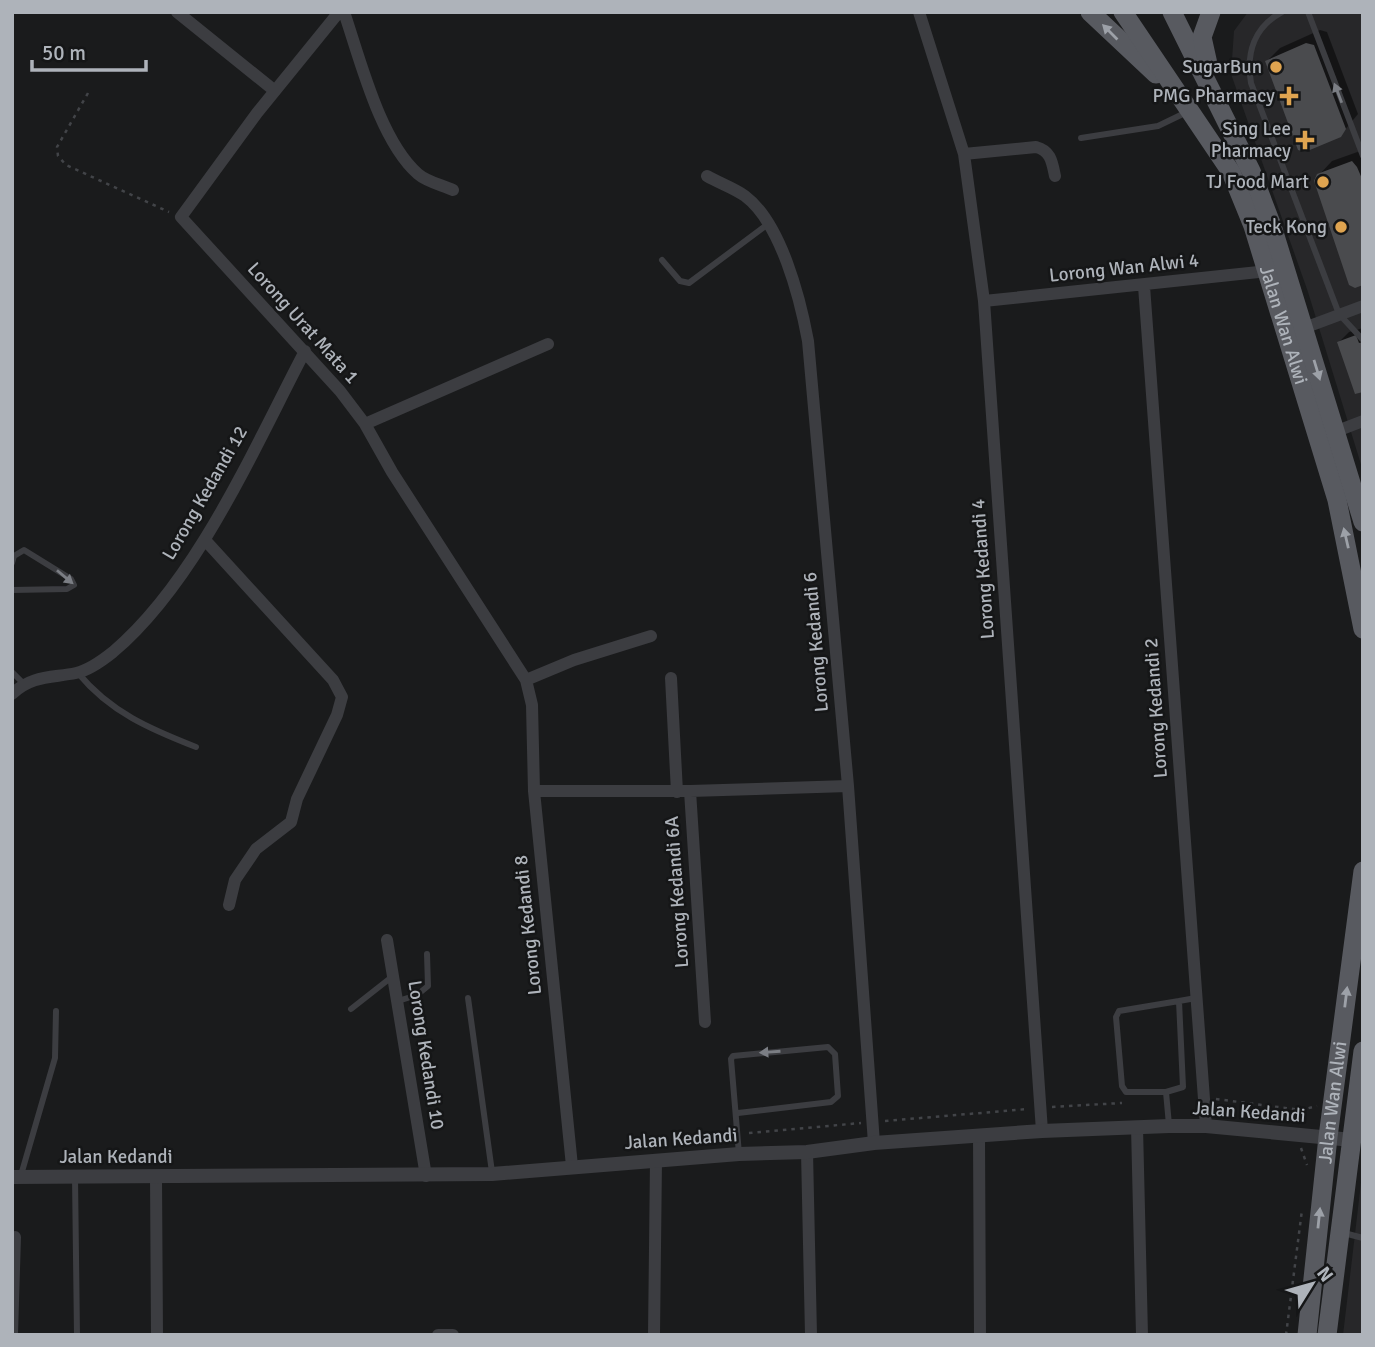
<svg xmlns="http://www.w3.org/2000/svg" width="1375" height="1347" font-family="Signika,sans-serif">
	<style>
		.built { fill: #272729 }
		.shadow { fill: #0007 }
		.building { fill: #4a4b4e }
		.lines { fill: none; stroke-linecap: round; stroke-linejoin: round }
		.path { stroke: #424448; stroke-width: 2.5; stroke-dasharray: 3.5 5; stroke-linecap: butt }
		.service { stroke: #3c3d41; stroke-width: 6 }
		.minor { stroke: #3c3d41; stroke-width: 12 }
		.tertiary { stroke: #3c3d41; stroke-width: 14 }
		.primary { stroke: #585a60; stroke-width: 19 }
		.oneway { fill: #9da1a8 }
		.oneway2 { fill: #7b7e84 }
		.poi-dot { fill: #dfa450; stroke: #151617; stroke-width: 2.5 }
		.labels { text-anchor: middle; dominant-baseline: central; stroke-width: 5; stroke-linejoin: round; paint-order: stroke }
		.poi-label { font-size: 19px; fill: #aeb3ba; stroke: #151617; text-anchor: end }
		.street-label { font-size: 19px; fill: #aeb3ba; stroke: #151617 }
	</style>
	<rect width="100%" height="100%" fill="#1a1b1c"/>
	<path class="built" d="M1248,12H1363V471L1308,292L1231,74L1234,31Z
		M1363,1165V1335H1343L1355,1234Z"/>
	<path class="shadow" d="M1320,30L1327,32L1358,114L1340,136L1267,61L1280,48Z
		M1363,150V283L1318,176L1332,161Z
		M1363,328V390L1339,342L1349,332Z"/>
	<path class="building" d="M1306,43L1314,45L1346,129L1341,137L1305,152L1298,150L1265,61Z
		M1352,161L1357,167L1363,181V285L1355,288L1349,285L1314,181L1317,174Z
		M1356,335L1359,343L1363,342V392L1355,394L1337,342Z"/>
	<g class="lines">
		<path class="path" d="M88,93L57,147L58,156L66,165L169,212
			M1216,1099L1301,1110L1317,1106
			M1052,1107L1122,1103
			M885,1121L1028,1109
			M749,1133L861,1123
			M1301,1148L1307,1165
			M1286,1335L1302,1210"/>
		<path class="service" d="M1282,12C1254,27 1246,53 1251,83L1339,314L1363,340
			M1308,12L1363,156
			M1081,138L1158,126L1187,112
			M662,260L680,281L689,283L768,224
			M12,563L14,556L24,550L71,579L74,585L67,589L12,590
			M12,672L23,683
			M78,673C110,712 150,729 196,747
			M468,998L492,1172
			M398,1001L417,995L428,986L427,954
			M1179,1001L1119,1011L1116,1017L1122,1086L1126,1092H1166L1183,1087L1179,1001L1196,998
			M351,1009L393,976
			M1166,1092L1169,1125
			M738,1113L831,1102L838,1096L835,1054L828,1047L733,1056L731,1059L739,1154
			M21,1175L55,1058L56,1011
			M75,1177L77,1335
			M1344,1233L1363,1238"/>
		<path class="minor" d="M177,12L275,91
			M339,12L257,113L181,217L340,391L365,424L392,472L526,680L532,705L534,791L572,1166
			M344,12C360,59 380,141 418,174C427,182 442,185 453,190
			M919,12L964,154L984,301L1042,1131
			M964,154L1036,147C1051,151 1052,162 1055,176
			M707,176C719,183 734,188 745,196C781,223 800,298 808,341L848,786L874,1143
			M1144,286L1206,1126
			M984,301L1268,271
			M1304,328L1363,306
			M365,424L548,344
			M1337,431L1363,421
			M205,540L333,680L342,697L337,715L297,799L291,822L256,849L235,880L229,905
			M671,678L677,792
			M526,680L574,660L651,636
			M12,694C32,675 52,678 76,673C90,670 103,660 113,652C197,581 254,448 305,351
			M534,791H690
			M387,940L426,1176
			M705,1022L690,791L848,786
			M1137,1127L1142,1335
			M979,1137L980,1335
			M807,1152L811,1335
			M156,1177L157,1335
			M12,1334L15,1237
			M438,1335H453
			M654,1335L656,1160"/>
		<path class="tertiary" d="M12,1177L492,1174L739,1154L807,1152L874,1143L1042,1131L1169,1126H1206L1352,1140"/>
		<g class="primary">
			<path d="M1090,12L1156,74"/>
			<path id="s1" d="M1123,12L1231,172L1253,226L1337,500L1363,629"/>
			<path d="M1172,12L1251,171L1272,226L1363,522"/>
			<path d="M1208,64L1202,37L1211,12"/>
			<path id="s2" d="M1307,1335L1328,1137L1363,871"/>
			<path d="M1327,1335L1363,1051"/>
		</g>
	</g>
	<defs><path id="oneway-solid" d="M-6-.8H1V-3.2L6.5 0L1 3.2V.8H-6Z" transform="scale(1.75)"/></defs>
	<g class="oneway">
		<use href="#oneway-solid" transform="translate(1110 32) rotate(-135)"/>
		<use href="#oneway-solid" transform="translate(1317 370) rotate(73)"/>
		<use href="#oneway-solid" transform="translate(1346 538) rotate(-103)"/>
		<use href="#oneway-solid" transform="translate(1346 997) rotate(-83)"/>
		<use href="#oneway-solid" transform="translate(1319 1218) rotate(-84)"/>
	</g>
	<g class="oneway2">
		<use href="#oneway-solid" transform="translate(1338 93) rotate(-111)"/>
		<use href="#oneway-solid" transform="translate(65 577) rotate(40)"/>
		<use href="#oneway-solid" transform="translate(770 1052) rotate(176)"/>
	</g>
	<g class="poi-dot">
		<circle cx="1276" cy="67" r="7"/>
		<path d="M1285.5 85.5h7v7h7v7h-7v7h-7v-7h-7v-7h7z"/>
		<path d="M1301.5 129.5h7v7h7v7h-7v7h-7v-7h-7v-7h7z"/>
		<circle cx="1323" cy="182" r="7"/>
		<circle cx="1341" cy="227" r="7"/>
	</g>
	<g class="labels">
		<g class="poi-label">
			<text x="1262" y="67">SugarBun</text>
			<text x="1275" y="96">PMG Pharmacy</text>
			<text x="1291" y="129">Sing Lee<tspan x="1291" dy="22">Pharmacy</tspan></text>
			<text x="1309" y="182">TJ Food Mart</text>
			<text x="1327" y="227">Teck Kong</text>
		</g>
		<g class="street-label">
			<text transform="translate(1124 268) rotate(-6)">Lorong Wan Alwi 4</text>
			<text transform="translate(303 323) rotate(48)">Lorong Urat Mata 1</text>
			<text stroke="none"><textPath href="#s1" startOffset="355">Jalan Wan Alwi</textPath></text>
			<text transform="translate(205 493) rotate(-60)">Lorong Kedandi 12</text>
			<text transform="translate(983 569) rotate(-94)">Lorong Kedandi 4</text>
			<text transform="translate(816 642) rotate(-95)">Lorong Kedandi 6</text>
			<text transform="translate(1156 708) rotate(-94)">Lorong Kedandi 2</text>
			<text transform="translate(677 892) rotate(-94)">Lorong Kedandi 6A</text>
			<text transform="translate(528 925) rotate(-96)">Lorong Kedandi 8</text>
			<text transform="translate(426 1055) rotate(81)">Lorong Kedandi 10</text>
			<text stroke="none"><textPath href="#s2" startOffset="234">Jalan Wan Alwi</textPath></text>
			<text transform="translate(1249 1112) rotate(4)">Jalan Kedandi</text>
			<text transform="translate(681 1139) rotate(-4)">Jalan Kedandi</text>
			<text x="116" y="1157">Jalan Kedandi</text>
		</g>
	</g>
	<rect width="1375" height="1347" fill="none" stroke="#aeb3ba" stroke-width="28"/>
	<g transform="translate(1312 1284) rotate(53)" stroke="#151617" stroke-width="5" paint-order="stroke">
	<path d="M0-5L12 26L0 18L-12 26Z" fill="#aeb3ba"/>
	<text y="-10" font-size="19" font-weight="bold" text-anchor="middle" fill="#aeb3ba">N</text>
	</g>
	<path d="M32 60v10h114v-10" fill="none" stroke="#aeb3ba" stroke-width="3.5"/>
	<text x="42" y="60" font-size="21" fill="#aeb3ba" stroke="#151617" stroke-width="5" paint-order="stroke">50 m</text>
</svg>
